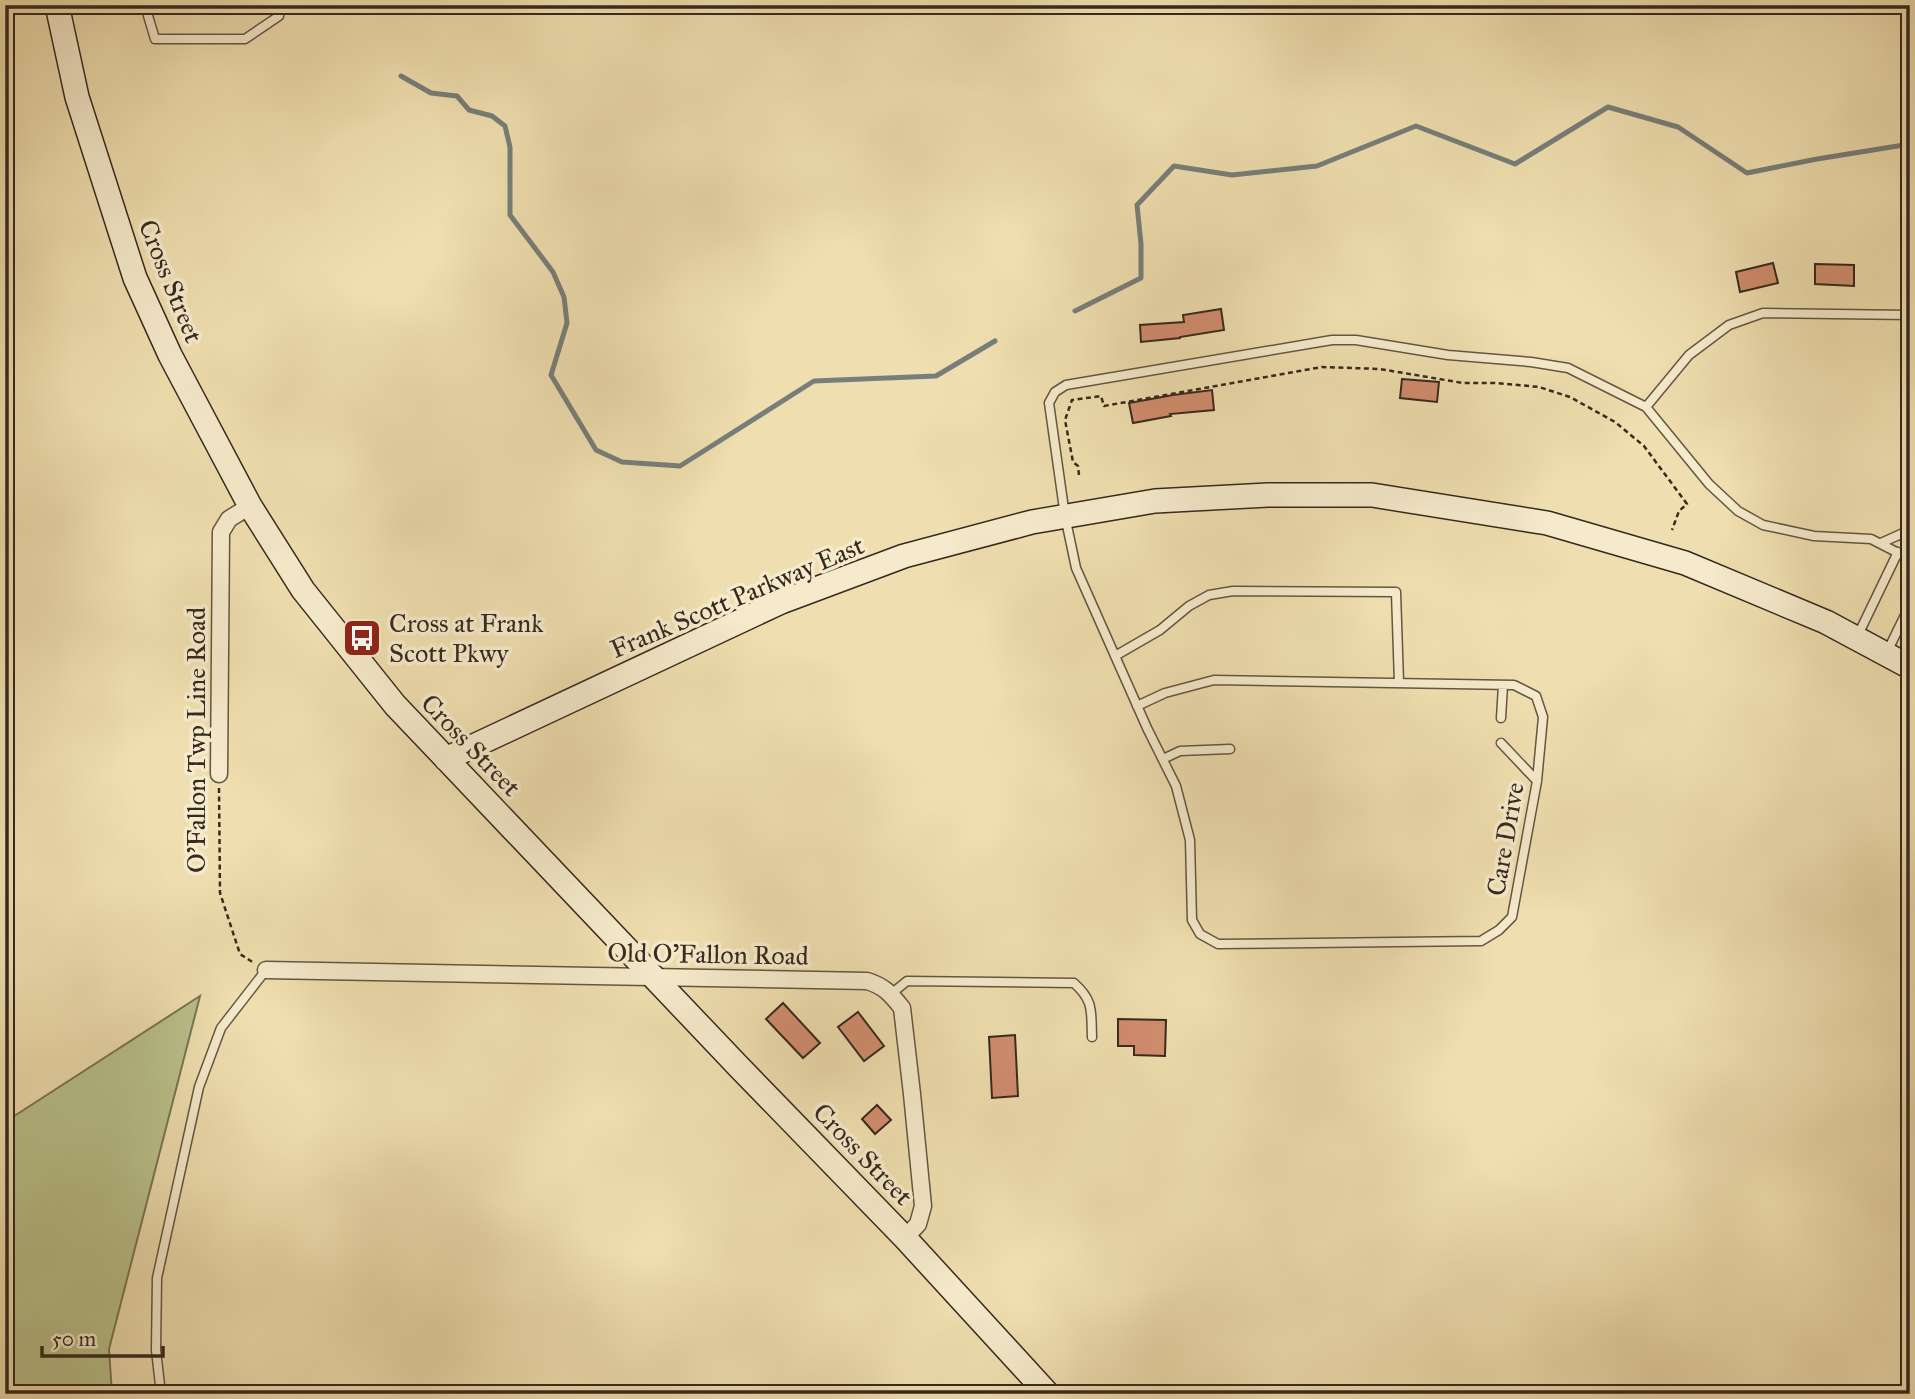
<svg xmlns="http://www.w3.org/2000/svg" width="1915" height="1399" font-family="'IM FELL Great Primer',serif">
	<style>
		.green { fill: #b9c18b; stroke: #787554; stroke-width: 2 }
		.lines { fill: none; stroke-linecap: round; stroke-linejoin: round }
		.stream { stroke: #767f7a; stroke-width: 5 }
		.building { fill: #d18d6e; stroke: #36291e; stroke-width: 2 }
		.service-casing { stroke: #645642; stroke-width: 11 }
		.minor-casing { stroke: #645642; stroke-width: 19 }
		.secondary-casing { stroke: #36291e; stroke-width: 26 }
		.path { stroke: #36291e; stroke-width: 2.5; stroke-dasharray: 5 3.5; stroke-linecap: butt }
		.service { stroke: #f5eacb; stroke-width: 8 }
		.minor { stroke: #f5eacb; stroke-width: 16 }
		.secondary { stroke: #f5eacb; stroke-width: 23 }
		.labels { text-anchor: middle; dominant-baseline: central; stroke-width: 7; stroke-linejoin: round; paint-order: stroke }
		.street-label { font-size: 26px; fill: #36291e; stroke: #f5eacb }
		.poi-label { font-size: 26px; fill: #36291e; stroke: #f5eacb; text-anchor: start }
	</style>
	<rect width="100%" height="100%" fill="#efdeaf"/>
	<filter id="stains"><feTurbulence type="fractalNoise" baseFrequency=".00286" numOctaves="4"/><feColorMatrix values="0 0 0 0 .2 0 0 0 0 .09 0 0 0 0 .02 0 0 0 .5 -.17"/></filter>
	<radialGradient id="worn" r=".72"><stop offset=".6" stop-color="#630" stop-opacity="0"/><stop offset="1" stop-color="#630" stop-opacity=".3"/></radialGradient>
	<path class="green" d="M200,996L109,1349L112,1394H5V1122Z"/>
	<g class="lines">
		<path class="stream" d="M401,76L431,93L457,96L469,110L492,116L505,126L510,147V215L553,272L564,297L567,323L551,375L596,450L622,462L680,466L814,381L936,376L995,341
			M1075,311L1141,278V244L1137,205L1174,166L1232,175L1317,166L1416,126L1515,164L1608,107L1678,127L1747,173L1817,159L1910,144"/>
	</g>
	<path class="building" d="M1773,263L1778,283L1740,292L1736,272Z
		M1815,264L1854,265V286L1815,284Z
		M1221,309L1224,330L1180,337V338L1141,342L1140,325L1184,322L1183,315Z
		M1402,379L1439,382L1437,402L1400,398Z
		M1212,390L1214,410L1170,414L1171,416L1133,423L1129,403L1173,395Z
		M783,1003L820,1043L803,1058L766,1019Z
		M858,1012L884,1046L864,1061L838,1027Z
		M1118,1019L1166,1020L1165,1056L1134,1055V1046H1118Z
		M1015,1035L1018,1096L992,1098L989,1037Z
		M877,1105L891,1120L875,1134L862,1119Z"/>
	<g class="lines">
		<defs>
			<path id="service" d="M148,5L146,9L155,39H245L279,16L280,5
				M1646,407L1689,355L1729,325L1763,313L1910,315
				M1881,543L1910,530
				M1858,635L1898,552
				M1887,652L1910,605
				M1115,656L1160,630L1189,606L1209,595L1233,591L1396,592L1399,683
				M1137,706L1165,693L1214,680L1514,685L1536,696L1543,717L1537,781L1512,917L1499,930L1481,941L1218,944L1200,934L1192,920L1190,840L1176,786L1147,728L1076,568L1065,516L1049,403L1055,392L1066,385L1332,340H1356L1448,355L1531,362L1568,368L1646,407L1709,484L1738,511L1763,525L1814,536L1871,539L1910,559
				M1501,718L1503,685
				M1501,743L1537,781
				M1163,759L1180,751L1230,749
				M891,994L907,981L1074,983C1094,1001 1091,1011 1092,1037
				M161,1394L156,1350L157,1278L199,1087L221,1028L266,970"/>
			<path id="minor" d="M219,774L221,532L229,519L250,506
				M266,970L867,981C884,986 891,994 902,1008L912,1094L923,1206L918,1224L905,1238"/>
			<path id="secondary" d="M57,5L77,97L135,278L170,355L250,506L303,590L395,705L739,1067L905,1238L1048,1394
				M446,759L781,602L904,556L1032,522L1155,501L1268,495H1372L1547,523L1685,563L1826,622L1910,667"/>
		</defs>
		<use href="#service" class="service-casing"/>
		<use href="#minor" class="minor-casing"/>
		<use href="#secondary" class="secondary-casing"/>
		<path class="path" d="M1079,475L1078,466L1073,462L1065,420L1072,400L1101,396L1104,406L1322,367L1380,369L1463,383H1497L1539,387L1570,397L1615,422L1644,446L1687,504L1679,511L1672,530
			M219,788L220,893L240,954L254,963"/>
		<use href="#service" class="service"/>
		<use href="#minor" class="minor"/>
		<use href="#secondary" class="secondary"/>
	</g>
	<defs>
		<symbol id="bus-square" viewBox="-11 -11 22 22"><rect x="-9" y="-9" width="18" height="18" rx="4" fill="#8f2418" stroke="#f5eacb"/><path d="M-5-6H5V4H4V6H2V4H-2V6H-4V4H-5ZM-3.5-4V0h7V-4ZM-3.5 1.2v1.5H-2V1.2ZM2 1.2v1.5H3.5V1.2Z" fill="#fff"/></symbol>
	</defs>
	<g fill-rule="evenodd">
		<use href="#bus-square" x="340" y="616" width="44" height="44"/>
	</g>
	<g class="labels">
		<g class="street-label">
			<text transform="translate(171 281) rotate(68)">Cross Street</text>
			<text transform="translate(737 597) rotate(-23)">Frank Scott Parkway East</text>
			<text transform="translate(196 740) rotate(-90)">O'Fallon Twp Line Road</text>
			<text transform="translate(471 745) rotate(46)">Cross Street</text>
			<text transform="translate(1505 839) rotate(-80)">Care Drive</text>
			<text transform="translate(708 954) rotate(1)">Old O'Fallon Road</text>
			<text transform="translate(863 1154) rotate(46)">Cross Street</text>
		</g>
		<g class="poi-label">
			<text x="389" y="623">Cross at Frank<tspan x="389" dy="30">Scott Pkwy</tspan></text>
		</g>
	</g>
	<rect width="1915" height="1399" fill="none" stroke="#efdeaf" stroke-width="28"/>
	<rect x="7" y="7" width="1901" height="1385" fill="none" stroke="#36291e" stroke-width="3.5"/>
	<rect x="14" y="14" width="1887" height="1371" fill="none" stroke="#36291e" stroke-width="2"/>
	<path d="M42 1346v10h121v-10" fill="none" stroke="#36291e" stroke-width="3.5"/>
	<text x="52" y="1346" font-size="21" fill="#36291e" stroke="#f5eacb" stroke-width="5" paint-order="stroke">50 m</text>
	<rect width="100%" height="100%" filter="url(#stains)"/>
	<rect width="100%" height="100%" fill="url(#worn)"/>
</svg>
